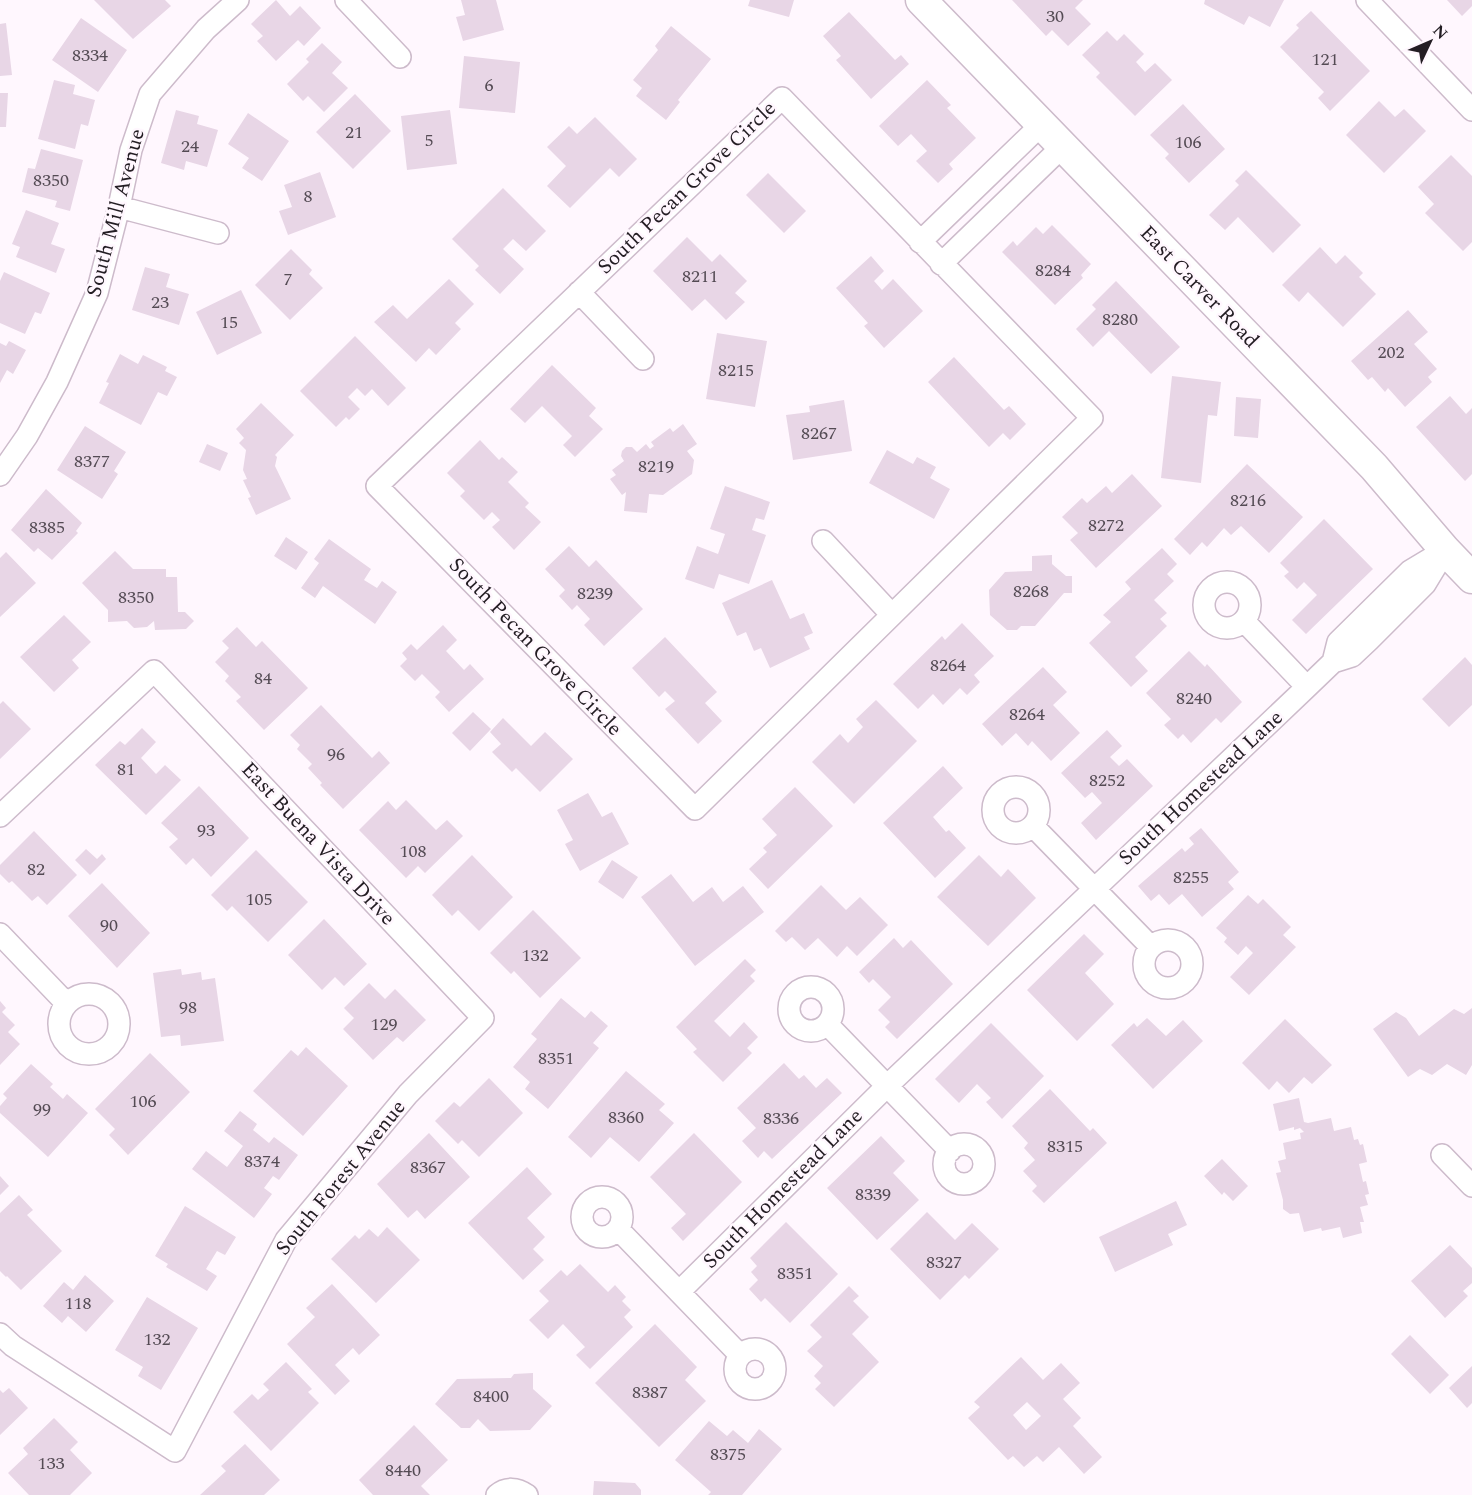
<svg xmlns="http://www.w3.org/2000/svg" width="1472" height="1495" font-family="Spectral,serif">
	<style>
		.building { fill: #e8d6e6; fill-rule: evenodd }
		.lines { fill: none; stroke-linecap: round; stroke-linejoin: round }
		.street-casing { stroke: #cdbbcb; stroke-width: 24 }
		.secondary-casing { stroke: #cdbbcb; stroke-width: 33 }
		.street { stroke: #fff; stroke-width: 21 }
		.secondary { stroke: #fff; stroke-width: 30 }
		.labels { text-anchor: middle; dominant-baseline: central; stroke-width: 5; stroke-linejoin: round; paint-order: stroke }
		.number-label { font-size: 18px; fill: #544b54 }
		.street-label { font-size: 21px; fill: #231d23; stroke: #fff7fe }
	</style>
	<rect width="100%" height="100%" fill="#fff7fe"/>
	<path class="building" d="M94,0H165L171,6L133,39Z
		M276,0L290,16L300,6L321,28L304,46L298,40L276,61L257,41L263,36L251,24Z
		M461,0H496L504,30L463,41L456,17L465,15Z
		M750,0H794L789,17L748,6Z
		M1012,0H1083L1075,8L1091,24L1068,46L1052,30L1046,36Z
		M1205,0H1284L1270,27L1249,16L1244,25L1204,4Z
		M1447,0H1472V6L1462,16Z
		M1311,11L1370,71L1330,111L1318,98L1324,92L1280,47L1299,28L1296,25Z
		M849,12L895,60L901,55L909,64L871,99L836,60L841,56L823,36Z
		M81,18L127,50L98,92L52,60Z
		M6,23L12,75L0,76V24Z
		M671,26L711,59L678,100L680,102L666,120L636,96L642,88L633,80L658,50L655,46Z
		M1107,31L1117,41L1124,34L1144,54L1136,62L1145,72L1155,63L1172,80L1135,116L1096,77L1100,73L1082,55Z
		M322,43L342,62L332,73L348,88L324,112L308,96L303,101L287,84L309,62L306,59Z
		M464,56L520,62L515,113L459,108Z
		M54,80L75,85L73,94L95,100L88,126L81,124L75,149L38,139Z
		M927,80L951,105L947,108L976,138L949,164L953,169L938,183L916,161L927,151L911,134L898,146L879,126Z
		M0,93H8L6,127H0Z
		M355,94L391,131L353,169L316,132Z
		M1379,101L1395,117L1404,109L1426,131L1384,173L1346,135Z
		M1183,104L1225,149L1189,183L1165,158L1169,154L1150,135Z
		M176,110L199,116L197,124L218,130L207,167L186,161L184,170L161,163Z
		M450,110L457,164L407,170L401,116Z
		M248,113L289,141L262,181L242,168L249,158L228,144Z
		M595,117L637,159L619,177L610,168L570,208L547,186L566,166L547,147L569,126L577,134Z
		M41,149L83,160L70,211L55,207L57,201L22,192L28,168L35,169Z
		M1451,155L1472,176V242L1463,251L1425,213L1434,204L1418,187Z
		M1246,170L1301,225L1273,253L1238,217L1225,230L1209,215L1239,185L1235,181Z
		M320,172L336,217L288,235L279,211L292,207L284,185Z
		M768,173L806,211L784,233L746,195Z
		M503,188L546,231L526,251L513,239L503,249L524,269L500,294L475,270L479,266L452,239Z
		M26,210L59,223L51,244L65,249L56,273L16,257L20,247L12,244Z
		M1052,225L1091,264L1081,275L1083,278L1055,305L1002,252L1013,241L1017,246L1036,227L1043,234Z
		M687,237L712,262L720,254L747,281L735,293L745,302L726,320L705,299L692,311L653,271Z
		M1320,247L1336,264L1345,255L1363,273L1359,277L1376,294L1343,327L1308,292L1299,302L1282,285Z
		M291,249L312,270L309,274L323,288L290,320L255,285Z
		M871,256L884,271L874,281L882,290L893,279L923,311L884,348L864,326L868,323L836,288Z
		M145,267L170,274L166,287L189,294L179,325L132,310Z
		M4,272L50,293L41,314L35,312L25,334L0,323V281Z
		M449,279L474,304L455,323L461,329L436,355L429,348L416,362L374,322L393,305L407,319Z
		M1116,281L1180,347L1151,374L1109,331L1093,347L1076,329L1096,309L1092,305Z
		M241,290L262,333L217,355L196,312Z
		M1408,310L1428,332L1414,344L1437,369L1428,377L1432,382L1405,407L1388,388L1385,392L1372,377L1368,380L1351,361Z
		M717,333L767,341L755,407L706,399Z
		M355,336L406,388L388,406L372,389L365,396L357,388L348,397L360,409L349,420L346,417L336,427L300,391Z
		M9,341L26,350L13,374L7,370L0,383V343L6,346Z
		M120,354L138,364L143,355L167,367L165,371L177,377L167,396L158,392L141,425L99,403L109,383L106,382Z
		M954,357L1004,410L1009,406L1026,424L1010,440L1003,433L989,447L928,382Z
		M552,365L596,408L589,416L603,429L575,457L563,445L572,436L542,406L525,423L510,409Z
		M1172,376L1221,382L1217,416L1208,415L1201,483L1161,478Z
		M1450,396L1466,414L1472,408V474L1465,481L1416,427Z
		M1236,397L1261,399L1258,438L1234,436Z
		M844,400L852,451L793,460L786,415L810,412L809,406Z
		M261,403L294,435L275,455L277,457L275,466L291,499L256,515L248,498L251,497L243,480L247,479L243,470L246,450L239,443L244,438L236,429Z
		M683,424L697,444L687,451L694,460L692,474L663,495L649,494L647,513L624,511L626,492L622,495L610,479L616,475L612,470L624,461L621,456L622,451L626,447H632L637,452L646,444L650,449L654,446L651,442L670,428L673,432Z
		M85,426L126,452L114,471L118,474L102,499L57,470Z
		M480,440L499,460L502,457L518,472L508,482L529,503L525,507L541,522L514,550L492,527L500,520L492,512L484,520L460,496L465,491L447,473Z
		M207,444L228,453L220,471L199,462Z
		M887,450L913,464L917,457L936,467L930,478L950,489L934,519L869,483Z
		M1247,464L1303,517L1269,553L1241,526L1231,535L1224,528L1207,547L1202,542L1190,555L1174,539Z
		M1132,474L1162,506L1096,568L1070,540L1078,533L1062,517L1082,498L1087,503L1106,486L1112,493Z
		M725,486L770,502L764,520L756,518L752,530L766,535L749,584L719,574L714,589L685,579L697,546L718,554L725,534L710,529Z
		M46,489L82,523L76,531L78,533L52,560L38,548L34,552L11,530Z
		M1324,519L1373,569L1306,634L1292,620L1317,595L1304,582L1297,589L1284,576L1289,572L1280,563Z
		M286,537L308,552L296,570L274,556Z
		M329,539L371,569L364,580L377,588L382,581L397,592L375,624L323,586L315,598L301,588L319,563L314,559Z
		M569,546L589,567L596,560L643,609L604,646L584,625L590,619L577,605L572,610L559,596L565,590L545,569Z
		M1162,548L1177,564L1167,574L1174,581L1154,600L1167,613L1160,619L1167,626L1135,657L1148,671L1131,687L1089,643L1111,622L1103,615L1131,589L1125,582Z
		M115,551L133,569H166V577H177L178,612H185L194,621L186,629L155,630L154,621L147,627L134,628L127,621L108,622V610L82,583Z
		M6,552L36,583L0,617V558Z
		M1052,555V564L1066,576H1072V593H1064L1035,626H1021L1017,630H1007L990,615L989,590L1005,572L1032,571V556Z
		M772,580L790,619L804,613L813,633L804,637L810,649L770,668L761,648L754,651L746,632L737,636L722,603Z
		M64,615L91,642L72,660L79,668L54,692L20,657Z
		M962,623L994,656L974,675L980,682L967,695L960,688L943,705L933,694L918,709L893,684L942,636L945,640Z
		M443,625L457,640L446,651L464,670L470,664L484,679L449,712L435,697L440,692L422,674L415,681L400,666L407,659L402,653L411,644L417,650Z
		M237,627L256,647L262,641L308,688L264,730L236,701L241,697L225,681L229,676L215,662L229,648L222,641Z
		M665,637L717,692L705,703L722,721L698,744L665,709L675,701L665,691L659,697L632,668Z
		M1189,651L1205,667L1207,664L1242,702L1221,723L1216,718L1191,743L1183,734L1178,739L1164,725L1171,719L1146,693Z
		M1465,657L1472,665V705L1449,727L1422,699Z
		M1043,667L1067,692L1053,705L1080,733L1051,761L1032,741L1028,746L1016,733L1002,746L982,724Z
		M876,700L917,741L854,804L812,762L840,734L848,743L863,727L856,719Z
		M3,701L31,729L0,759V704Z
		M321,705L372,758L379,751L390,763L343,809L320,785L322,783L308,768L312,764L297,749L300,745L290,735Z
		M473,712L491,729L470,751L452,733Z
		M503,718L531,746L545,732L573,759L540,792L516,768L512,772L492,752L501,744L490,732Z
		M142,728L156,742L141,758L156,774L165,765L181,780L146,815L95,765L120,741L125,745Z
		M1107,730L1122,746L1110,757L1119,766L1127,759L1153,786L1096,840L1081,823L1102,803L1092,792L1085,798L1061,773Z
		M943,766L963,788L933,817L946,832L949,830L966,848L935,878L883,823Z
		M199,786L249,838L211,877L193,858L186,865L169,847L178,839L161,823Z
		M795,787L833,826L768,889L749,869L767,852L763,848L777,835L762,819Z
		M588,793L602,817L612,812L629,844L580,871L565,844L573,840L557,810Z
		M406,800L436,830L447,820L463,836L425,873L418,866L406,878L359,830L388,801L396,810Z
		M1201,828L1239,872L1228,882L1234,889L1202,917L1182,894L1169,905L1159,894L1151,901L1138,886L1182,848L1185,852L1194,844L1189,838Z
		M34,831L77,875L47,905L38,896L32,901L12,881L9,883L0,874V865Z
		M86,849L97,859L102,854L106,859L90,875L75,860Z
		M256,850L308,902L268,942L232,906L227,911L211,895Z
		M472,855L513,897L479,931L458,910L452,916L432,895Z
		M979,855L1001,877L1008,869L1036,898L988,946L937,897Z
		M612,860L638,877L623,899L598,882Z
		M671,874L693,902L712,887L723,902L743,886L764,912L695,966L641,897Z
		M102,883L150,933L117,968L68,916Z
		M821,885L846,910L860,897L888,925L857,956L847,946L837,957L818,938L805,950L792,937L786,942L775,931Z
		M1248,895L1258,904L1263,899L1291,927L1283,935L1296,947L1249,995L1230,977L1253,953L1246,946L1238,955L1224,942L1227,938L1216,928Z
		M533,910L581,958L540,998L514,971L511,974L490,953Z
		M324,919L367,964L344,986L335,977L322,990L288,955Z
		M1084,934L1104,954L1085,973L1114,1004L1077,1041L1027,990Z
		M894,938L903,948L911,940L953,984L897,1039L885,1027L890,1022L878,1010L891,997L873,979L869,983L859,972Z
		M745,959L756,970L750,976L755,981L714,1021L730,1037L744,1022L758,1037L747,1048L752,1053L723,1082L693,1052L697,1049L676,1027Z
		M181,969L182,975L201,972L202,980L215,978L224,1041L181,1046L180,1035L161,1037L153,973Z
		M369,983L385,999L395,989L426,1020L403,1042L397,1037L373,1060L343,1029L354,1018L344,1008Z
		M561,998L585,1018L591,1011L608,1026L593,1043L599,1048L548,1109L525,1089L530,1082L513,1067L537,1039L531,1034Z
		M0,1001L6,1008L2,1012L15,1025L8,1032L20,1044L0,1065Z
		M1472,1008V1065L1466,1075L1447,1064L1432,1075L1420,1069L1408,1077L1373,1029L1396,1012L1406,1018L1419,1036L1454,1009L1464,1014Z
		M1147,1018L1166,1036L1183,1020L1203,1041L1153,1089L1111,1045L1134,1023L1137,1027Z
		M1285,1019L1332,1065L1312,1084L1304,1077L1289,1093L1277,1081L1269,1090L1242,1063Z
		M991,1023L1044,1076L1002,1119L986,1102L991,1098L977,1084L959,1103L935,1079Z
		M306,1047L348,1086L303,1136L253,1091L291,1050L298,1056Z
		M150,1053L190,1092L128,1155L109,1135L115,1129L95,1109Z
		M784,1063L799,1079L804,1075L816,1088L827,1078L842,1093L772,1159L764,1151L758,1158L742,1141L756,1128L737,1108Z
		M31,1064L53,1084L50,1087L63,1099L67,1094L88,1113L48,1157L0,1113V1106L7,1098L3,1094Z
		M626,1071L665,1104L659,1110L674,1123L639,1162L610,1137L591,1158L568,1137Z
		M489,1078L523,1113L479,1157L462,1140L458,1144L435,1121L454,1102L460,1107Z
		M1050,1089L1090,1131L1093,1128L1107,1143L1044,1203L1032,1191L1037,1186L1023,1171L1035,1160L1024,1148L1028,1143L1012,1126Z
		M1299,1098L1304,1122L1308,1123L1331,1118L1334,1131L1351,1127L1354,1140L1358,1139L1360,1145L1363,1144L1367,1162L1359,1164L1363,1182L1366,1181L1369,1194L1365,1195L1368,1205L1360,1207L1364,1222H1360L1362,1233L1343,1238L1340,1227L1322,1231L1321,1228L1304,1232L1299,1213L1290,1214L1283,1209V1200L1276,1173L1281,1172L1278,1161L1286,1159L1283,1143L1301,1139L1300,1133L1304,1132L1300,1128L1294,1130V1127L1279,1131L1273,1104Z
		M240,1111L257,1124L253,1130L269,1143L274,1137L298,1155L279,1180L273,1176L264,1188L272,1194L254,1218L192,1169L206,1151L227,1167L243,1146L224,1131Z
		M429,1133L470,1177L425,1219L417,1210L408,1218L377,1184Z
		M694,1133L742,1182L683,1241L671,1228L686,1214L650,1177Z
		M881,1136L905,1161L893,1173L919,1200L877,1240L827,1188Z
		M1222,1159L1248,1186L1233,1201L1224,1192L1222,1195L1204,1176Z
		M527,1167L552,1194L527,1218L545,1237L533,1249L544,1260L523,1280L468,1223Z
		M0,1176L9,1186L0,1195Z
		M19,1195L33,1210L27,1215L62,1251L21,1290L7,1276L6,1277L0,1271V1213Z
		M1176,1201L1187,1225L1168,1234L1173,1245L1115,1272L1099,1237Z
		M185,1206L236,1237L225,1255L217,1251L206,1269L217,1276L207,1291L166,1267L168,1264L155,1256Z
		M927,1212L955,1240L972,1223L999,1249L969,1279L965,1275L940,1300L890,1249Z
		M786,1222L838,1274L790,1323L765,1298L761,1302L749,1289L758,1280L751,1272L757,1266L750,1258Z
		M387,1227L420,1260L376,1303L331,1259L355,1235L359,1239L369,1229L378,1237Z
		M1450,1245L1472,1268V1283L1463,1291L1468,1296L1445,1318L1411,1281Z
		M580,1264L608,1292L615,1285L626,1297L622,1301L631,1310L624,1317L633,1327L590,1369L576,1355L585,1347L563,1324L548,1339L529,1320L549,1301L539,1291L561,1270L567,1276Z
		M85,1275L114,1301L86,1332L68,1316L62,1323L43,1306L64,1282L73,1290Z
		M332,1284L380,1335L359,1355L353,1348L335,1365L350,1381L335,1395L287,1344L315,1317L306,1308Z
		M849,1286L859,1296L853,1301L869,1317L852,1334L879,1362L834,1407L815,1389L821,1383L814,1376L823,1366L807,1351L822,1337L810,1325Z
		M147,1297L198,1328L161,1390L138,1376L143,1367L115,1350Z
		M655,1324L697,1367L685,1380L706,1401L659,1447L595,1383Z
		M1410,1335L1449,1375L1430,1394L1391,1354Z
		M1021,1357L1043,1380L1061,1363L1080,1383L1063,1399L1081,1418L1073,1426L1102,1457L1084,1474L1059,1447L1043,1462L1037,1456L1024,1467L1013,1456L1008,1460L968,1418L980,1407L974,1402ZM1027,1402L1041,1416L1026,1430L1013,1415Z
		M286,1362L312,1389L308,1392L319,1403L271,1451L233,1412L252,1394L258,1400L269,1390L263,1384Z
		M1472,1366V1403L1467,1408L1449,1388Z
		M533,1373V1389L552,1406L530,1430L490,1431L478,1419L470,1428H461L435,1404L457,1379L511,1378L514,1374Z
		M9,1388L28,1408L0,1435V1390L3,1393Z
		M54,1418L78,1442L70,1450L92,1473L70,1495H29L8,1473L28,1454L23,1448Z
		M709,1421L727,1436L733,1430L748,1443L759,1429L782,1449L742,1495H708L711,1492L675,1460Z
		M414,1425L448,1460L421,1486L430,1495H373L359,1480Z
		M245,1444L280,1480L264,1495H200L226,1471L221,1466Z
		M594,1481L635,1483L641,1490V1495H593Z"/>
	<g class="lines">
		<defs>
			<path id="street" d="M346,0L400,57
				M1367,0L1472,110
				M782,98L1092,418L695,809L377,486Z
				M119,207L218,233
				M920,242L1042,124
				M941,264L1063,146
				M579,292L643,359
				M0,475L27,436L57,382L97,293L119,207L131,150L150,94L206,29L238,0
				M823,541L892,615
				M1204 605a23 23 0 1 1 46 0a23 23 0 1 1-46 0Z
				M1244,621L1307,687
				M1333,662L1352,656L1369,640L1425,584L1445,551
				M993 810a23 23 0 1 1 46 0a23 23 0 1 1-46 0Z
				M0,816L154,671L483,1018L408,1094L286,1240L175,1451L13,1346L0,1334
				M1033,826L1151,947
				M0,934L66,1003
				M1144 964a24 24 0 1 1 48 0a24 24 0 1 1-48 0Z
				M789 1009a22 22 0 1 1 44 0a22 22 0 1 1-44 0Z
				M59 1024a30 30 0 1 1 60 0a30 30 0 1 1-60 0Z
				M827,1024L950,1151
				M944 1164a20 20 0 1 1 40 0a20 20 0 1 1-40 0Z
				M1442,1155L1472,1186
				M582 1217a20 20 0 1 1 40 0a20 20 0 1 1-40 0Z
				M618,1229L740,1355
				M679,1292L887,1086L1307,687L1333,662L1338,642L1410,571L1445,550
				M735 1369a20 20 0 1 1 40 0a20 20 0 1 1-40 0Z
				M497,1495C506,1487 517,1488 527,1495"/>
			<path id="secondary" d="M921,0L1374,467L1445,550L1472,578"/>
		</defs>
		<use href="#street" class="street-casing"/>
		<use href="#secondary" class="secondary-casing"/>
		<use href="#street" class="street"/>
		<use href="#secondary" class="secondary"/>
	</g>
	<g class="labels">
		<g class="number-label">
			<text x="1055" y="16">30</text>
			<text x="90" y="55">8334</text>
			<text x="1325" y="59">121</text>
			<text x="489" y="85">6</text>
			<text x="354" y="132">21</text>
			<text x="429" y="140">5</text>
			<text x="1188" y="142">106</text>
			<text x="190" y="146">24</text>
			<text x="51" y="180">8350</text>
			<text x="308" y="196">8</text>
			<text x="1053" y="270">8284</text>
			<text x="700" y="276">8211</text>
			<text x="288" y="279">7</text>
			<text x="160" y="302">23</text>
			<text x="1120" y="319">8280</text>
			<text x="229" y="322">15</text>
			<text x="1391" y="352">202</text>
			<text x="736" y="370">8215</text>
			<text x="819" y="433">8267</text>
			<text x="92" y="461">8377</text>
			<text x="656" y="466">8219</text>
			<text x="1248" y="500">8216</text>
			<text x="1106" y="525">8272</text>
			<text x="47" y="527">8385</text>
			<text x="1031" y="591">8268</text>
			<text x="595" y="593">8239</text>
			<text x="136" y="597">8350</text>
			<text x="948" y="665">8264</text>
			<text x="263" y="678">84</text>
			<text x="1194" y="698">8240</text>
			<text x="1027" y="714">8264</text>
			<text x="336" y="754">96</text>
			<text x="126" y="769">81</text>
			<text x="1107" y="780">8252</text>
			<text x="206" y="830">93</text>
			<text x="413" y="851">108</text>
			<text x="36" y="869">82</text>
			<text x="1191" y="877">8255</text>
			<text x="259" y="899">105</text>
			<text x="109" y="925">90</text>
			<text x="535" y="955">132</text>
			<text x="188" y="1007">98</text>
			<text x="384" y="1024">129</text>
			<text x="556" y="1058">8351</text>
			<text x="143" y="1101">106</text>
			<text x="42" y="1109">99</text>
			<text x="626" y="1117">8360</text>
			<text x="781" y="1118">8336</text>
			<text x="1065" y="1146">8315</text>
			<text x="262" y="1161">8374</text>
			<text x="428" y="1167">8367</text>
			<text x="873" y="1194">8339</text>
			<text x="944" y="1262">8327</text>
			<text x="795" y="1273">8351</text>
			<text x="78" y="1303">118</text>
			<text x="157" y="1339">132</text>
			<text x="650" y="1392">8387</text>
			<text x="491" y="1396">8400</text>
			<text x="728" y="1454">8375</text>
			<text x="51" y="1463">133</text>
			<text x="403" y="1470">8440</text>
		</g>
		<g class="street-label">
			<text transform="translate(687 188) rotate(-44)">South Pecan Grove Circle</text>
			<text transform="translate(116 213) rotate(-75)">South Mill Avenue</text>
			<text transform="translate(1199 287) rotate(46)">East Carver Road</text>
			<text transform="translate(535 647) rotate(46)">South Pecan Grove Circle</text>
			<text transform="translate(1201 788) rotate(-43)">South Homestead Lane</text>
			<text transform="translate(318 844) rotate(47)">East Buena Vista Drive</text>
			<text transform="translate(341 1178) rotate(-51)">South Forest Avenue</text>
			<text transform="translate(783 1189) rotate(-45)">South Homestead Lane</text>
		</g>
	</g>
	<g transform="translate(1430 42) rotate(46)" stroke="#fff7fe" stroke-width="4.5" paint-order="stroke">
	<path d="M0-4.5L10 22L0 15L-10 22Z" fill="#231d23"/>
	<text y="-9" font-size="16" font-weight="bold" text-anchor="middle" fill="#231d23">N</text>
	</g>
</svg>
